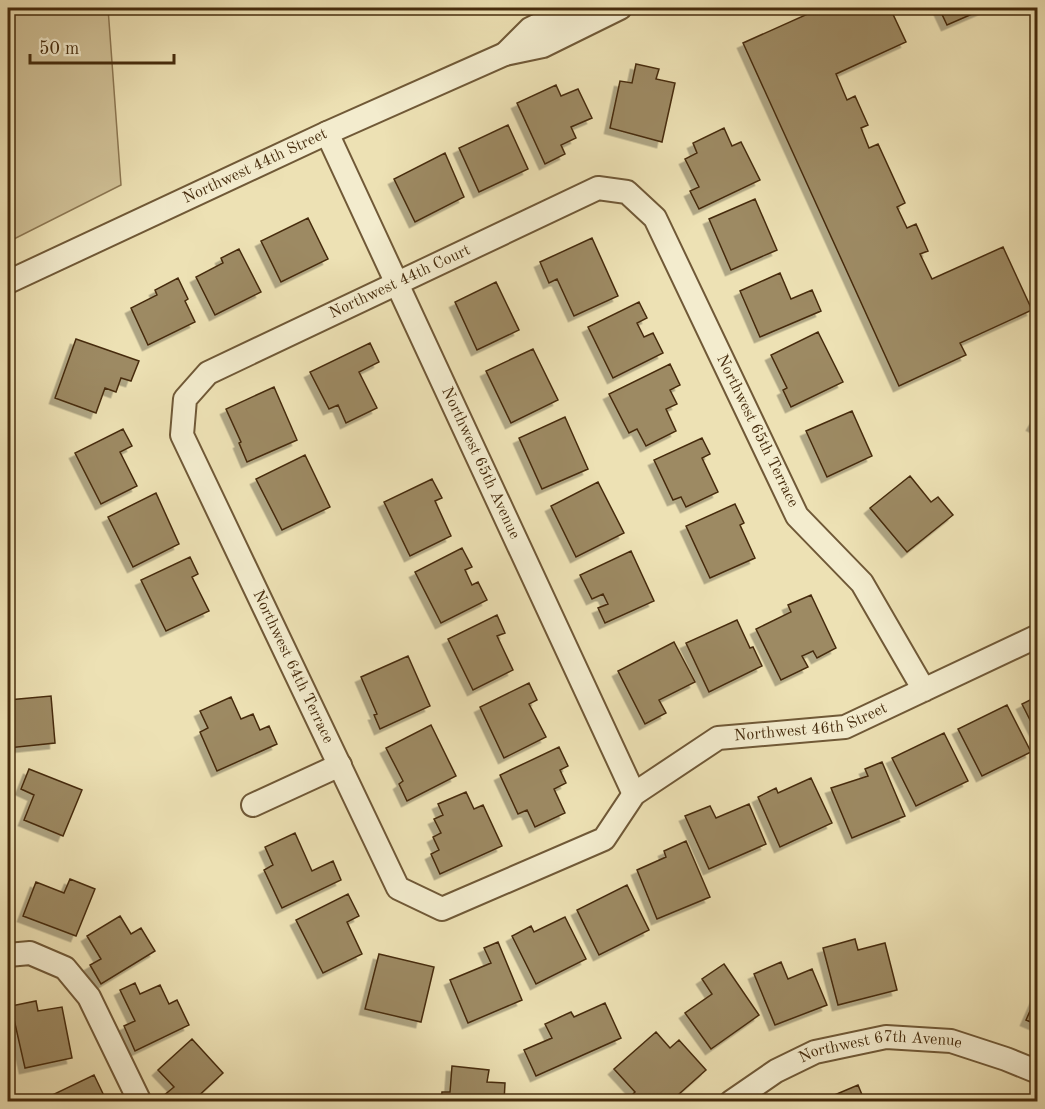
<svg xmlns="http://www.w3.org/2000/svg" width="1045" height="1109" font-family="'Old Standard TT',serif">
	<style>
		.green { fill: #d1c298; stroke: #8c7752; stroke-width: 1.5 }
		.building { fill: #9d8a64; stroke: #462c0d; stroke-width: 1.5; filter: url(#shadow) }
		.lines { fill: none; stroke-linecap: round; stroke-linejoin: round }
		.minor-casing { stroke: #705937; stroke-width: 26 }
		.minor { stroke: #f3ecce; stroke-width: 22 }
		.labels { text-anchor: middle; dominant-baseline: central; stroke-width: 4.5; stroke-linejoin: round; paint-order: stroke }
		.street-label { font-size: 16px; fill: #462c0d; stroke: #f3ecce }
	</style>
	<defs>
		<filter id="shadow"><feDropShadow dx="-5.5" dy="5.5" stdDeviation="0" flood-color="#0004"/></filter>
	</defs>
	<rect width="100%" height="100%" fill="#ede1b4"/>
	<filter id="stains"><feTurbulence type="fractalNoise" baseFrequency=".00333" numOctaves="4"/><feColorMatrix values="0 0 0 0 .2 0 0 0 0 .09 0 0 0 0 .02 0 0 0 .5 -.17"/></filter>
	<radialGradient id="worn" r=".72"><stop offset=".6" stop-color="#630" stop-opacity="0"/><stop offset="1" stop-color="#630" stop-opacity=".3"/></radialGradient>
	<path class="green" d="M8,8H108L121,185L8,242Z"/>
	<path class="building" d="M821,8H890L906,42L836,74L847,100L855,96L868,125L861,128L869,148L878,144L905,203L897,207L907,228L916,224L928,251L920,254L932,279L1003,247L1032,310L960,343L966,355L899,386L743,43Z
		M939,8H986L947,25Z
		M636,64L659,69L656,79L675,83L662,142L610,128L620,81L632,83Z
		M556,85L561,96L578,89L592,118L571,127L576,138L561,145L565,154L545,164L517,103Z
		M508,125L528,169L479,192L459,148Z
		M724,128L732,146L741,142L760,180L699,209L690,191L699,187L685,159L697,153L693,143Z
		M445,153L464,197L415,222L394,179Z
		M755,199L777,250L731,270L709,219Z
		M308,218L328,259L281,282L261,241Z
		M592,238L618,296L574,316L557,279L549,283L540,262Z
		M239,249L261,292L215,315L196,277L223,263L221,258Z
		M780,273L791,299L812,290L821,311L760,337L740,291Z
		M178,278L188,299L185,301L195,322L148,345L131,308L157,295L155,290Z
		M496,282L519,330L477,350L455,302Z
		M639,302L647,318L637,323L644,337L653,333L663,353L613,378L588,327Z
		M818,332L843,382L791,407L783,390L787,388L771,355Z
		M76,339L139,361L131,381L121,378L116,392L105,388L96,413L55,398Z
		M370,343L379,362L359,372L377,408L346,423L338,405L329,409L310,372Z
		M533,349L558,400L511,423L486,371Z
		M670,364L680,385L670,390L677,404L666,409L676,431L646,446L637,429L629,433L609,394Z
		M274,387L297,440L247,462L239,443L241,442L226,409Z
		M852,411L872,456L827,477L806,431Z
		M1038,415V428L1032,425Z
		M565,417L588,469L542,489L519,438Z
		M123,429L132,446L120,452L137,486L101,504L75,453Z
		M702,438L710,454L702,458L718,492L686,507L681,497L673,500L654,460Z
		M305,455L330,507L282,530L256,479Z
		M910,476L931,502L938,497L953,515L907,552L870,508Z
		M432,479L442,498L435,501L451,536L410,556L384,502Z
		M598,482L624,533L576,557L551,506Z
		M156,493L179,544L133,567L108,517Z
		M735,504L744,523L740,525L755,558L710,578L686,526Z
		M462,548L472,567L465,570L472,585L478,582L487,600L441,623L415,572Z
		M631,551L654,601L605,623L598,608L608,604L603,594L592,599L580,575Z
		M190,557L198,574L192,577L209,611L166,631L141,580Z
		M811,595L836,648L817,658L813,651L802,656L808,667L781,680L756,629L791,612L788,605Z
		M497,615L505,633L497,636L513,670L473,690L448,639Z
		M737,620L750,648L753,647L762,666L709,692L686,643Z
		M674,642L695,682L659,700L666,713L645,724L618,671Z
		M408,656L430,706L380,729L374,715L377,714L361,677Z
		M529,683L537,700L529,704L546,737L504,758L480,707Z
		M51,696L55,743L8,748V700Z
		M1038,696V736L1022,704Z
		M231,697L241,719L253,714L260,730L269,726L277,744L217,771L200,732L208,728L200,711Z
		M1007,705L1031,752L982,776L958,729Z
		M431,725L456,776L407,801L399,784L403,781L386,748Z
		M944,733L968,781L916,806L892,758Z
		M559,747L568,766L560,770L566,783L554,789L565,813L535,827L527,810L518,814L500,775Z
		M882,762L905,816L852,838L831,788L868,776L865,769Z
		M29,769L82,790L63,836L24,820L34,795L21,789Z
		M811,778L832,823L780,847L758,797L776,788L778,793Z
		M466,792L474,809L483,805L502,846L440,874L431,854L439,850L433,837L441,833L434,819L443,815L438,804Z
		M749,804L766,844L709,869L685,816L710,806L716,818Z
		M295,833L312,871L333,861L341,880L282,908L264,870L273,865L265,847Z
		M686,841L710,897L657,919L637,870L666,857L664,851Z
		M70,879L95,889L76,936L23,916L36,882L64,893Z
		M627,885L649,930L599,955L577,910Z
		M348,894L359,916L347,922L362,954L323,973L296,920Z
		M120,916L131,934L141,928L155,951L101,984L90,965L101,959L87,936Z
		M565,917L586,959L536,984L512,936L531,926L534,932Z
		M855,939L858,950L885,943L897,990L838,1005L823,948Z
		M498,942L522,1000L468,1023L450,980L491,963L484,948Z
		M379,954L434,967L421,1022L365,1009Z
		M781,962L788,979L812,969L827,1005L775,1025L754,974Z
		M724,964L759,1015L711,1049L685,1013L712,994L702,979Z
		M135,983L140,994L160,985L169,1004L177,1000L189,1025L135,1051L124,1026L135,1021L120,990Z
		M1038,993V1025L1026,1020Z
		M36,1001L38,1011L62,1007L72,1058L25,1068L11,1006Z
		M605,1003L621,1038L536,1076L524,1050L552,1038L545,1024L571,1012L574,1017Z
		M656,1032L670,1048L679,1040L706,1070L670,1102H636L631,1096L635,1092L614,1069Z
		M192,1039L223,1073L192,1102H165L162,1097L174,1087L158,1070Z
		M452,1066L489,1070L487,1082L505,1083L504,1102H441L442,1092H450Z
		M94,1075L107,1102H50L48,1097Z
		M8,1081L12,1102H8Z
		M858,1085L865,1102H818Z
		M982,1096L992,1102H978Z"/>
	<g class="lines">
		<defs>
			<g id="minor">
				<path d="M505,54L530,29L573,8"/>
				<path id="s1" d="M327,133L634,794"/>
				<path id="s2" d="M8,282L327,133L505,54L543,46L620,8"/>
				<path id="s3" d="M924,690L862,583L797,516L655,218L627,192L598,188L208,373L185,399L182,435L398,888L442,909L604,839L634,794L718,738L845,727L1038,636"/>
				<path d="M253,805L340,765"/>
				<path d="M8,955L30,953L65,968L89,997L140,1102"/>
				<path id="s4" d="M731,1102L776,1071L815,1052L886,1037L951,1041L1006,1059L1038,1072"/>
			</g>
		</defs>
		<use href="#minor" class="minor-casing"/>
		<use href="#minor" class="minor"/>
	</g>
	<g class="labels">
		<g class="street-label">
			<text stroke="none"><textPath href="#s2" startOffset="273">Northwest 44th Street</textPath></text>
			<text transform="translate(400 282) rotate(-25)">Northwest 44th Court</text>
			<text transform="translate(757 431) rotate(64)">Northwest 65th Terrace</text>
			<text stroke="none"><textPath href="#s1" startOffset="364">Northwest 65th Avenue</textPath></text>
			<text stroke="none"><textPath href="#s3" startOffset="1374">Northwest 64th Terrace</textPath></text>
			<text stroke="none"><textPath href="#s3" startOffset="2094">Northwest 46th Street</textPath></text>
			<text stroke="none"><textPath href="#s4" startOffset="164">Northwest 67th Avenue</textPath></text>
		</g>
	</g>
	<rect width="1045" height="1109" fill="none" stroke="#ede1b4" stroke-width="30"/>
	<rect x="9" y="9" width="1027" height="1091" fill="none" stroke="#462c0d" stroke-width="3"/>
	<rect x="15" y="15" width="1015" height="1079" fill="none" stroke="#462c0d" stroke-width="1.5"/>
	<path d="M30 54v9h144v-9" fill="none" stroke="#462c0d" stroke-width="3"/>
	<text x="39" y="54" font-size="18" fill="#462c0d" stroke="#f3ecce" stroke-width="4.5" paint-order="stroke">50 m</text>
	<rect width="100%" height="100%" filter="url(#stains)"/>
	<rect width="100%" height="100%" fill="url(#worn)"/>
</svg>
